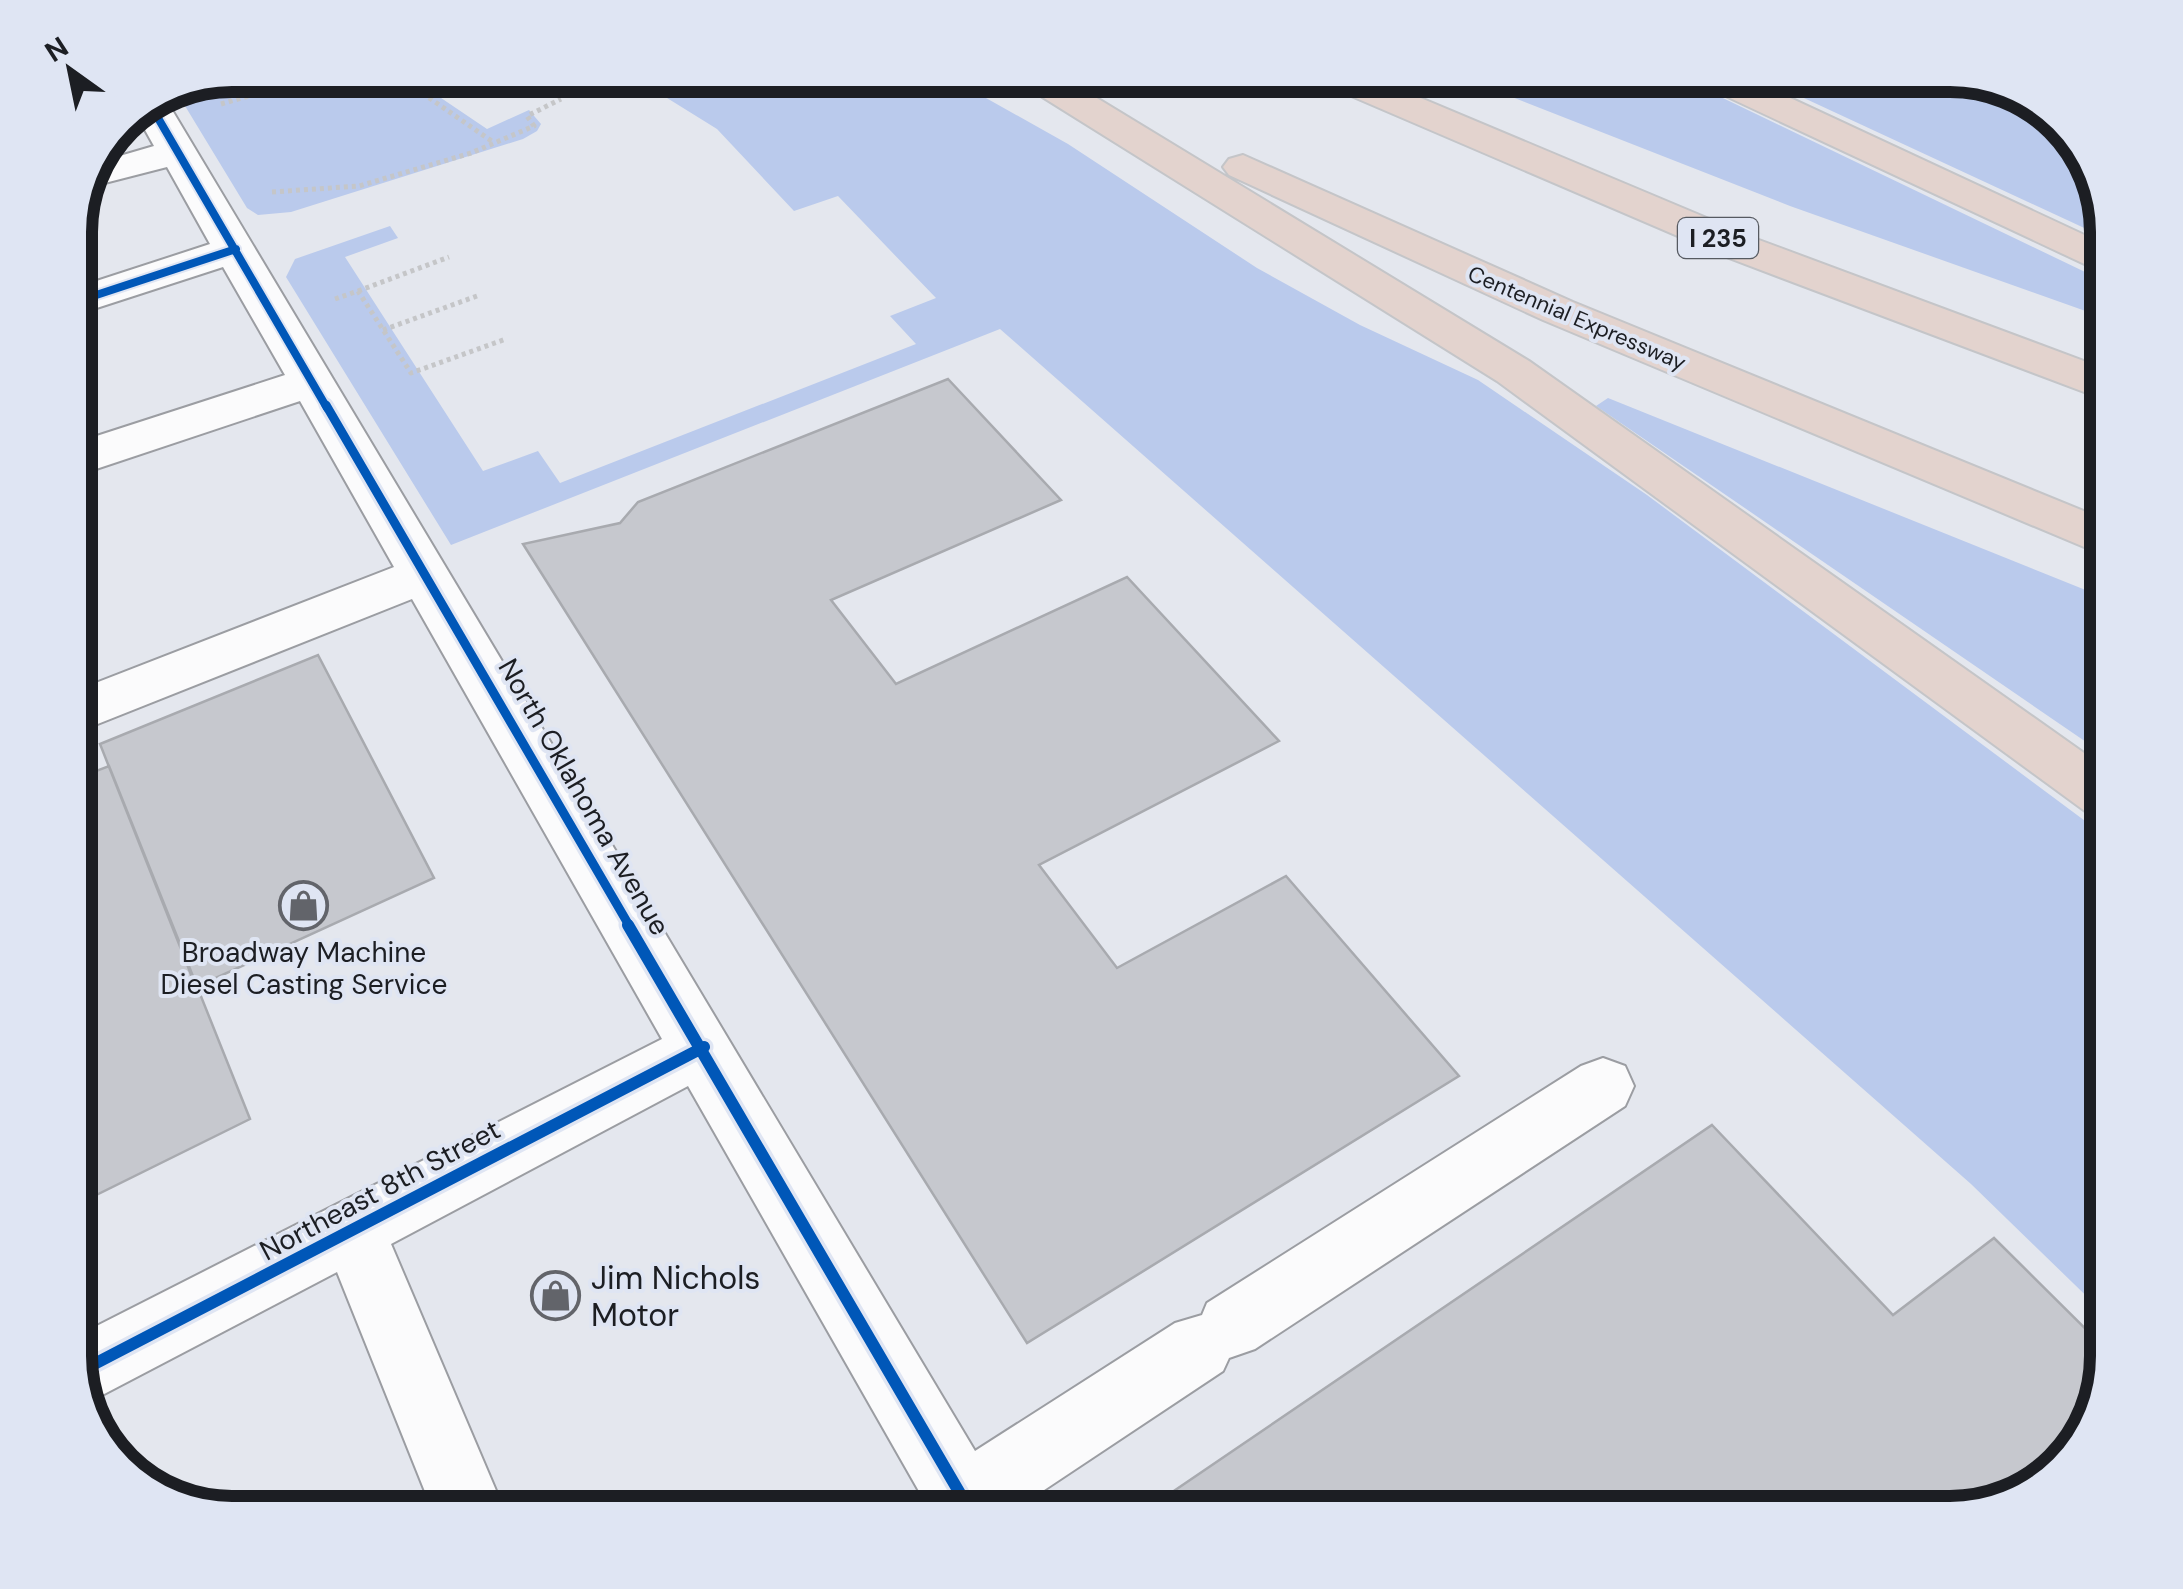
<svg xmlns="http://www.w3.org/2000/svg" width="2183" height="1589" font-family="'DM Sans',sans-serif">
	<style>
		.green { fill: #bacaec }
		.building { fill: #c6c8ce; stroke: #a8aaaf; stroke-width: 2.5 }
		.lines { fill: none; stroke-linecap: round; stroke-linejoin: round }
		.minor-casing { stroke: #9b9da2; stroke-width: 4 }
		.highway-casing { stroke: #c4c5c8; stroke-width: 4 }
		.path { stroke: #c5c6c8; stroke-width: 5; stroke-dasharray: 4 4; stroke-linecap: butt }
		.minor { fill: #fbfbfc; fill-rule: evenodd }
		.highway { fill: #e3d3ce; fill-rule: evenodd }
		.cycleway-far2-casing { stroke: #dfe5f3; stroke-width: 12 }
		.cycleway-far1-casing { stroke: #dfe5f3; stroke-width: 15 }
		.cycleway-casing { stroke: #dfe5f3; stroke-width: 19 }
		.cycleway-far2 { stroke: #0057b8; stroke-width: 8 }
		.cycleway-far1 { stroke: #0057b8; stroke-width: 9 }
		.cycleway { stroke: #0057b8; stroke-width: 12 }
		.labels { text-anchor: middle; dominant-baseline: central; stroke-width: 8; stroke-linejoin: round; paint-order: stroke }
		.far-street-label { font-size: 22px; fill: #1c1e23; stroke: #dfe5f3 }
		.shield { fill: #dfe5f3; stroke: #565a61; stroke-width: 2.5 }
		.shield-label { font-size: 25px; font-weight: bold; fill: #1c1e23 }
		.street-label { font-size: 28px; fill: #1c1e23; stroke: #dfe5f3 }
		.poi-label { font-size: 28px; fill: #1c1e23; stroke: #dfe5f3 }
		.near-poi-label { font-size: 32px; fill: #1c1e23; stroke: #dfe5f3; text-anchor: start }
		.rim { fill: none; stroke: #1c1e23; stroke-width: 12 }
	</style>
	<rect width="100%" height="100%" fill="#e4e7ee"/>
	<path class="green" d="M232,75L244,94L307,75H407L487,129L529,110L541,124L537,131L523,139L291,212L258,215L247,208L179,96Z
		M630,75H945L1068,144L1257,268L1360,325L1478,380L1647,495L2108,838V1317L1971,1184L1000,329L451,545L286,277L295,259L390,226L398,238L345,257L483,471L538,451L560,483L916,344L890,316L936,298L838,196L794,211L717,129Z
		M1456,75H1675L2108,283V319L1790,206Z
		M1754,75C1890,75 2101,46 2108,239Z
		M1608,398L2108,599V757L1596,406Z"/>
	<path class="building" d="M948,379L1061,500L831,600L896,684L1127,577L1279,741L1039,865L1117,968L1286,876L1459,1076L1027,1343L523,544L620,523L638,502Z
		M318,655L434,878L196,987L100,744Z
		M109,766L250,1119L80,1203L75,1188V779Z
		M1712,1125L1893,1315L1994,1238L2108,1351L2076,1452L2020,1497L1950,1514H1140Z"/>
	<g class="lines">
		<defs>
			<path id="minor" d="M166,100L975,1451L1175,1323L1202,1315L1207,1303L1581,1066L1603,1058L1625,1066L1634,1086L1625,1106L1255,1349L1229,1358L1223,1371L1008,1514H932L688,1086L391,1244L506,1514H434L337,1272L87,1403L75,1366V1337L662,1039L412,599L75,733V691L394,567L300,401L75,476V443L285,375L223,267L75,315V288L210,244L167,167L93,186L106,160L154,146L135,112Z"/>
			<path id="highway" d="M1014,75H1059L1529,361L2108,770V821L2089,814L1497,381L1020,83Z
				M1315,75H1366L1759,240L2108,370V401L1729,258L1321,83Z
				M1692,75H1741L2108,246V275L1698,83Z
				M1243,155L1573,302L2108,521V557L1543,320L1229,175L1223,167L1229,159Z"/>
		</defs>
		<use href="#minor" class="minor-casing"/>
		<use href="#highway" class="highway-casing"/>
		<path class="path" d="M396,75L493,142
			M221,104L320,75
			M272,192L359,186L471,153L534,126L527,116L561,99
			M358,291L449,257
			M335,299L358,291L411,373L506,339
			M383,330L477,296"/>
		<use href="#minor" class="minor"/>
		<use href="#highway" class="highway"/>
		<defs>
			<path id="cycleway-far2" d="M151,106L327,408
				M75,302L236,249"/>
			<path id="cycleway-far1" d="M326,405L630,927"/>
			<path id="cycleway" d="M628,925L972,1514
				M77,1373L704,1047"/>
		</defs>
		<use href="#cycleway-far2" class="cycleway-far2-casing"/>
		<use href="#cycleway-far1" class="cycleway-far1-casing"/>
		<use href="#cycleway" class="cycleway-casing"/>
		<use href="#cycleway-far2" class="cycleway-far2"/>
		<use href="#cycleway-far1" class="cycleway-far1"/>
		<use href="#cycleway" class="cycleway"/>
	</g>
	<defs>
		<symbol id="shop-ring" viewBox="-11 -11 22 22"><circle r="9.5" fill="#dfe5f3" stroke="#62646a" stroke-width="1.5"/><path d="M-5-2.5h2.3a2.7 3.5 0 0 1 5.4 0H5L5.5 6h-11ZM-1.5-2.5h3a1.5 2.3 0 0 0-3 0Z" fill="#62646a"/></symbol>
	</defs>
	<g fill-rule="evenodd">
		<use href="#shop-ring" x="276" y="878" width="55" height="55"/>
		<use href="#shop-ring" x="528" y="1268" width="55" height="55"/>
	</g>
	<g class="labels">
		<g class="far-street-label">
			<text transform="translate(1577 318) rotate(23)">Centennial Expressway</text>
		</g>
		<rect class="shield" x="1678" y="218" width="80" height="40" rx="8"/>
		<g class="shield-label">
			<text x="1718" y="238">I 235</text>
		</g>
		<g class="street-label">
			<text transform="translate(584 797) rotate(60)">North Oklahoma Avenue</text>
			<text transform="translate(380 1190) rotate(-28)">Northeast 8th Street</text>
		</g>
		<g class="poi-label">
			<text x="304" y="952">Broadway Machine<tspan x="304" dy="32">Diesel Casting Service</tspan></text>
		</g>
		<g class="near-poi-label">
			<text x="591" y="1278">Jim Nichols<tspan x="591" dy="37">Motor</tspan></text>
		</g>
	</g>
	<path d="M0 0H2183V1589H0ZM232 92H1950A140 140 0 0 1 2090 232V1356A140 140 0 0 1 1950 1496H232A140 140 0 0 1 92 1356V232A140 140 0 0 1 232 92Z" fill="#dfe5f3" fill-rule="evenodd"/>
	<path class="rim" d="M232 92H1950A140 140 0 0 1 2090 232V1356A140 140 0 0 1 1950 1496H232A140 140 0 0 1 92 1356V232A140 140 0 0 1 232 92Z"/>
	<g transform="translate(70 70) rotate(327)" stroke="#dfe5f3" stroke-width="8" paint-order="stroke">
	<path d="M0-8L18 38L0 25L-18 38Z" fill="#1c1e23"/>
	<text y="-15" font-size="28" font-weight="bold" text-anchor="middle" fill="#1c1e23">N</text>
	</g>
</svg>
